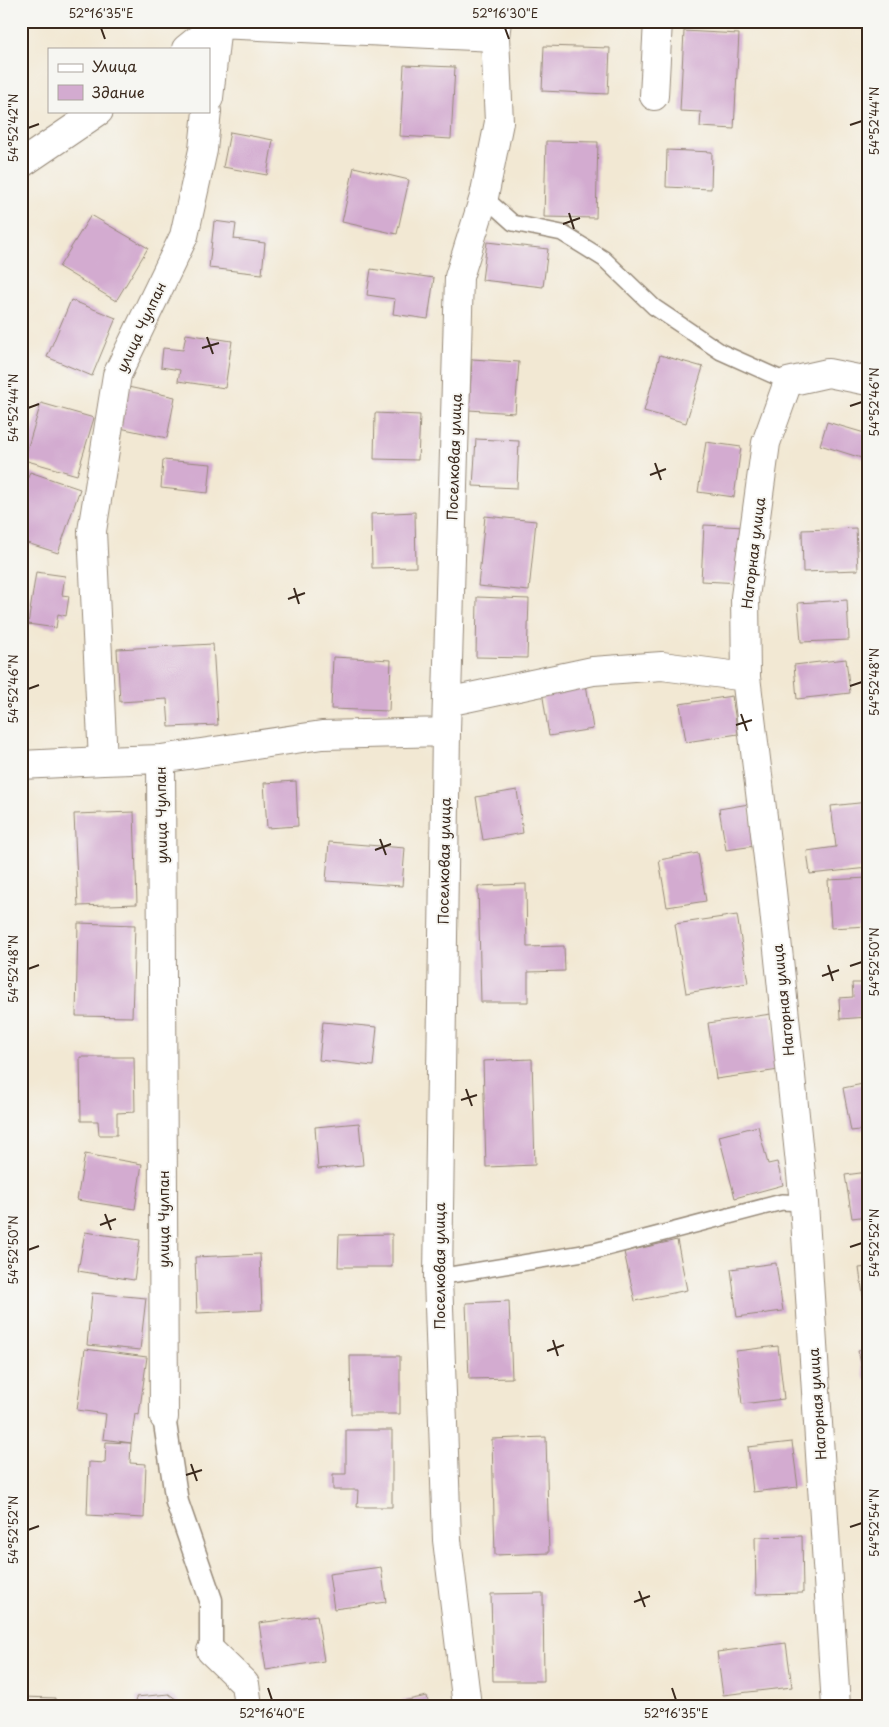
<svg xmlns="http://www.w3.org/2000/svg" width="889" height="1727" font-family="'Playpen Sans',sans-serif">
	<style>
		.building { fill: #d3abd0 }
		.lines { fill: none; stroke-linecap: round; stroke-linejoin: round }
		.service-casing { stroke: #968978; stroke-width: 18 }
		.pedestrian-casing { stroke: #968978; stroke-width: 25 }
		.minor-casing { stroke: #968978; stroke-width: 30 }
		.service { stroke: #fff; stroke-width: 15 }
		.pedestrian { stroke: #fff; stroke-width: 22 }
		.minor { stroke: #fff; stroke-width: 28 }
		.ticks { fill: none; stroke: #3b2a1e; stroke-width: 2 }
		.labels { text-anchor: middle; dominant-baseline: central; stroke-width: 4; stroke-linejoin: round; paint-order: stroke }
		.street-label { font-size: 14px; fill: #3b2a1e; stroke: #f6f6f2 }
		.neatline { fill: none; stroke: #3b2a1e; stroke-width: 2 }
		.ticks-label { font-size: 12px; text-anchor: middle; fill: #3b2a1e }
	</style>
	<rect width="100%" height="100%" fill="#f6f6f2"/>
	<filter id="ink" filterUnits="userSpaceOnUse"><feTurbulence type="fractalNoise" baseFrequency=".02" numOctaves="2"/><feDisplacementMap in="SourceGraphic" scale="10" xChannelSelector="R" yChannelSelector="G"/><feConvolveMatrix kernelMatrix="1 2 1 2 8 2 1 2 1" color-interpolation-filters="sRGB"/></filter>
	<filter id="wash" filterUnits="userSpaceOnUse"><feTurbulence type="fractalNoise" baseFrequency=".0096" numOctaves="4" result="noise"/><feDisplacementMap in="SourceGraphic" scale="20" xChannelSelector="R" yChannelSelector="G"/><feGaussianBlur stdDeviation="1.12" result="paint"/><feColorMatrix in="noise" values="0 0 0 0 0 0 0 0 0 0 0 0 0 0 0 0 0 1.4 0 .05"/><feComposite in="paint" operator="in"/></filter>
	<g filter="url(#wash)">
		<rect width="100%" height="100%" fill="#f2e8d3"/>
		<g id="blocks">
			<path class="building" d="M684,31L739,34L734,129L700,127L701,112L680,111Z
				M544,46L610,48L608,94L542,91Z
				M404,65L455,67L451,139L400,136Z
				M230,132L273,140L267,175L223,167Z
				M546,141L598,142L596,218L544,217Z
				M667,150L712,152L711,189L666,187Z
				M354,167L409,180L397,234L342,222Z
				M91,215L148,248L116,301L59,267Z
				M214,221L236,224L234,239L265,243L262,274L209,268Z
				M487,242L548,249L543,287L482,280Z
				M371,269L434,278L428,319L393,314L395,299L367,295Z
				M71,300L116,318L92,376L47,357Z
				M186,334L232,341L225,388L178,381L180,370L161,367L163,348L183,350Z
				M660,355L703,367L686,423L644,411Z
				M472,359L519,362L515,413L469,410Z
				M128,387L175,397L167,438L120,428Z
				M41,403L94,418L77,475L24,460Z
				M375,413L420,415L418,460L374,459Z
				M827,422L868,434V460L820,445Z
				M476,439L519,441L517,488L473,486Z
				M706,442L741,447L734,497L698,492Z
				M163,460L211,464L208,493L161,488Z
				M30,472L80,489L58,553L21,541V496Z
				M415,512L416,567L372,568L371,514Z
				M485,516L536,521L529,591L478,586Z
				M704,525L745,527L742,583L701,581Z
				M856,528L858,570L803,572L802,530Z
				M36,572L65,576L62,595L69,596L66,616L58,614L56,628L28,624Z
				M477,597L529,599L527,658L476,657Z
				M847,600L849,640L801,642L798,603Z
				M213,644L218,725L169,727L167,699L120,702L117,649Z
				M333,657L391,660L389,711L331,709Z
				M846,659L850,693L797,699L794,665Z
				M586,684L593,729L549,736L542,691Z
				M732,696L738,734L686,742L680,704Z
				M296,781L298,826L267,828L264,783Z
				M517,790L523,833L483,840L476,797Z
				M868,802V868L810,874L807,851L836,847L831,806Z
				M749,804L755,846L726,850L719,809Z
				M134,812L137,904L78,906L74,814Z
				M329,842L405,848L402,886L326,881Z
				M698,853L706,901L667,907L659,860Z
				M868,878V926L831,928L828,880Z
				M526,884L527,947L564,946L565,971L528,972V1002H481L478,886Z
				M737,915L748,983L686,993L675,924Z
				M78,923L135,925L132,1017L76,1016Z
				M852,983H868V1017L840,1019L839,998L853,997Z
				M771,1014L779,1070L716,1079L708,1023Z
				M323,1022L377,1027L373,1066L319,1060Z
				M80,1057H134L135,1112L117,1113V1135H99L98,1121H81Z
				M532,1059L535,1165L486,1167L483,1061Z
				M868,1083V1129L851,1131L843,1088Z
				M359,1123L363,1165L318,1169L315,1127Z
				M758,1126L768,1164L777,1162L783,1185L735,1198L719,1136Z
				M85,1154L142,1164L135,1209L77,1200Z
				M868,1172V1216L852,1218L845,1175Z
				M85,1232L140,1240L134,1280L78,1271Z
				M392,1234V1267H338L339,1235Z
				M677,1240L687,1290L635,1301L624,1252Z
				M260,1254L262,1310L197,1313L195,1257Z
				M776,1263L783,1311L737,1317L731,1269Z
				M868,1267V1321H867L859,1268Z
				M92,1293L146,1298L140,1350L87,1345Z
				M509,1301L512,1378L469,1379L466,1303Z
				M778,1346L784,1399L742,1404L736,1351Z
				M85,1349L147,1357L139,1415L135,1414L131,1443L103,1439L106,1414L77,1410Z
				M868,1349V1380H865L858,1351Z
				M350,1356H400V1414H351Z
				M346,1430H392V1507H357L358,1490H333V1474H346Z
				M546,1437L549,1553L495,1555L492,1439Z
				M106,1442L131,1443L130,1463L146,1464L144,1518L87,1515L89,1462L105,1463Z
				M792,1442L798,1487L753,1492L748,1447Z
				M802,1536L803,1593L756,1594L755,1537Z
				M381,1567L386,1602L334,1609L329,1574Z
				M543,1593L544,1681H493L491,1594Z
				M317,1615L324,1661L266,1670L259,1623Z
				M786,1643L792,1687L723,1695L717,1652Z
				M169,1694L185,1706H137L136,1697Z
				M427,1696L429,1706H383V1705Z
				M21,1697L55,1698V1706H21Z"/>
		</g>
	</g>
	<g filter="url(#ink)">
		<use href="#blocks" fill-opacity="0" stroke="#968978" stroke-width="1"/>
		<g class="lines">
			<defs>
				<path id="service" d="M484,197L513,223L562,233L604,259L654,307L721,352L788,382
					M438,1277L595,1251L782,1202L804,1203"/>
				<path id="pedestrian" d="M164,1417L177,1502L211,1600V1651"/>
				<path id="minor" d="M186,49L217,24L495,37
					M654,96L658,21
					M209,98L217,24
					M21,164L99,111
					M447,702L593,671L662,666L746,677
					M161,759L322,735L446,732
					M21,765L103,761
					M164,1417L161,759L103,761L92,531L117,375L184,236L203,150L207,111
					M211,1651L245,1684L248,1706
					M467,1706L447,1540L438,1277L446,732L459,277L484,197L499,122L495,37L497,21
					M836,1706L804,1203L772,891L746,677L745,597L766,443L788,382L828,373L868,381"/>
			</defs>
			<use href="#service" class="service-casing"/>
			<use href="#pedestrian" class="pedestrian-casing"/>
			<use href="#minor" class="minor-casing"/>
			<use href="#service" class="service"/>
			<use href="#pedestrian" class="pedestrian"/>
			<use href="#minor" class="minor"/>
		</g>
	</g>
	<path class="ticks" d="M101,28L105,39M505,28L509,39M850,125L862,121M28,128L39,124M569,213L574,229M563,224L580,218M207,337L213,354M202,348L219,343M850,406L862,402M28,408L39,404M655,463L661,480M650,475L666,469M294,588L299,604M288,599L305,593M850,686L862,682M28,689L39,685M741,714L747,731M736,725L752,720M380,839L386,855M375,850L391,844M828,965L833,981M850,966L862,962M28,969L39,965M822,976L839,970M466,1089L472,1106M461,1100L477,1095M105,1214L111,1230M100,1225L116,1219M850,1247L862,1243M28,1250L39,1246M553,1340L558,1356M547,1351L564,1345M191,1464L197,1481M186,1475L202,1470M850,1527L862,1523M28,1530L39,1526M639,1591L645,1607M634,1602L650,1596M268,1688L272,1700M672,1688L676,1700"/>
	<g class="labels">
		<g class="street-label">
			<text transform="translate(141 327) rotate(-65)">улица Чулпан</text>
			<text transform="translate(454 457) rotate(-88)">Поселковая улица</text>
			<text transform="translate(753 553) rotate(-83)">Нагорная улица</text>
			<text transform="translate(161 815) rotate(-91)">улица Чулпан</text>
			<text transform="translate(444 861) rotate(-89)">Поселковая улица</text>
			<text transform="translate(783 1000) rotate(-96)">Нагорная улица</text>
			<text transform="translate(163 1219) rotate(-90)">улица Чулпан</text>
			<text transform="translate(439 1266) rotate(-90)">Поселковая улица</text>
			<text transform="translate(817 1404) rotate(-94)">Нагорная улица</text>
		</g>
	</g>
	<rect width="889" height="1727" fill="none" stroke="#f6f6f2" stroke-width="55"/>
	<rect x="48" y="48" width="162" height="65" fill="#f6f6f2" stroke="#aba49d"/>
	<rect x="58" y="64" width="25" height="8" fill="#ffffff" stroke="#aba49d"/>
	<text x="92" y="72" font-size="15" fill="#3b2a1e">Улица</text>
	<rect x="58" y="85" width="25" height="15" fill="#d3abd0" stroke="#aba49d"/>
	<text x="92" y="98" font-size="15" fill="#3b2a1e">Здание</text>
	<rect x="28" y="28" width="834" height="1672" class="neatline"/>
	<g class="ticks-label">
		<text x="101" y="18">52°16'35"E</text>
		<text x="505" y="18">52°16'30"E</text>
		<text transform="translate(875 121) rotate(-90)" y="4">54°52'44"N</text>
		<text transform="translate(14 128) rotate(-90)" y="4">54°52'42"N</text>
		<text transform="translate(875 402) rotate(-90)" y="4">54°52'46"N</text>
		<text transform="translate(14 408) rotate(-90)" y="4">54°52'44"N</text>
		<text transform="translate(875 682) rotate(-90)" y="4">54°52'48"N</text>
		<text transform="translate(14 689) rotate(-90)" y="4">54°52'46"N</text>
		<text transform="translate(875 962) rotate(-90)" y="4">54°52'50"N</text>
		<text transform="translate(14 969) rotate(-90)" y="4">54°52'48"N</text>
		<text transform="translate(875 1243) rotate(-90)" y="4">54°52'52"N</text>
		<text transform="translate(14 1250) rotate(-90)" y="4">54°52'50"N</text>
		<text transform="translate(875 1523) rotate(-90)" y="4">54°52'54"N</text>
		<text transform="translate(14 1530) rotate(-90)" y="4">54°52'52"N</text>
		<text x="272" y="1718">52°16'40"E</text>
		<text x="676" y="1718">52°16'35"E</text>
	</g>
</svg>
